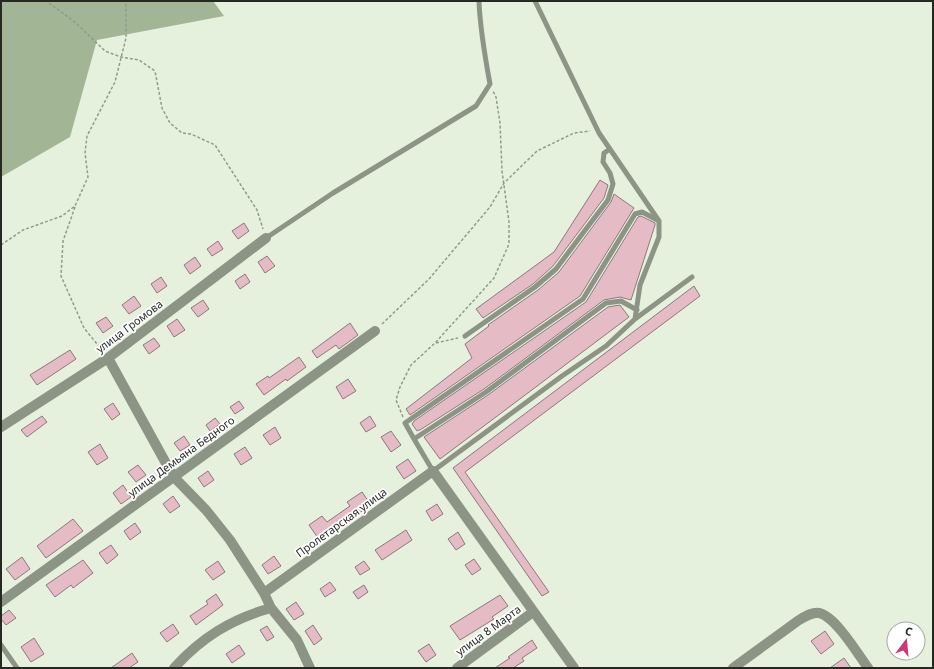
<svg xmlns="http://www.w3.org/2000/svg" width="934" height="669" font-family="'Noto Sans',sans-serif">
	<style>
		.forest { fill: #a2b695 }
		.building { fill: #e5bbc6; stroke: #8e777d }
		.lines { fill: none; stroke-linecap: round; stroke-linejoin: round }
		.path { stroke: #919a8b; stroke-width: 1.5; stroke-dasharray: 3 2; stroke-linecap: butt }
		.service { stroke: #8c9486; stroke-width: 5 }
		.minor { stroke: #8c9486; stroke-width: 10 }
		.labels { text-anchor: middle; dominant-baseline: central; stroke-width: 3.5; stroke-linejoin: round; paint-order: stroke }
		.street-label { font-size: 11px; fill: #252922; stroke: #fff }
	</style>
	<rect width="100%" height="100%" fill="#e5f1dd"/>
	<path class="forest" d="M1,1H213L224,16L97,40L70,137L1,177Z"/>
	<path class="building" d="M600,180L608,185L604,198L553,266L533,284L483,318L476,309L554,252Z
		M614,194L634,208L580,296L410,415L406,409L472,358L465,344L489,326L488,325L538,290L559,272L611,202Z
		M641,216L655,223V225L631,300L620,297L604,300L484,389L420,430H419L417,431L412,424L414,421L586,302L638,217Z
		M244,223L249,231L238,239L232,231Z
		M218,241L223,249L212,256L207,249Z
		M267,256L275,266L265,273L258,262Z
		M195,257L201,266L190,274L184,265Z
		M245,274L250,282L240,289L235,281Z
		M161,277L167,286L157,293L151,284Z
		M694,286L700,296L465,472L549,592L542,596L453,468Z
		M134,296L141,306L129,314L122,305Z
		M203,300L209,309L198,317L191,308Z
		M620,305L629,317L440,459L424,437L488,395L608,307Z
		M106,317L113,326L103,333L96,323Z
		M177,319L185,330L174,337L167,326Z
		M350,323L358,335L339,349L336,345L317,358L312,351Z
		M154,338L160,346L149,354L143,345Z
		M70,350L76,359L37,385L30,375Z
		M299,357L306,367L287,381L286,379L264,395L256,384L268,376L269,378Z
		M348,379L356,391L343,399L336,387Z
		M239,401L244,408L235,414L230,407Z
		M113,403L120,414L112,420L104,409Z
		M42,416L47,422L27,437L21,430Z
		M370,416L376,426L366,432L360,423Z
		M215,418L220,424L210,431L206,425Z
		M275,427L281,438L270,445L263,435Z
		M391,431L401,445L391,452L381,437Z
		M184,436L190,445L180,451L174,443Z
		M100,444L108,458L97,465L88,452Z
		M245,447L252,458L241,465L234,454Z
		M408,459L416,471L404,479L396,467Z
		M138,465L146,475L136,482L128,472Z
		M208,471L214,480L204,487L198,478Z
		M123,485L131,497L121,504L113,493Z
		M362,492L371,505L342,525L340,523L318,538L309,525L322,516L327,522L350,506L347,502Z
		M173,496L180,506L170,513L163,504Z
		M437,504L443,514L432,521L426,511Z
		M73,519L83,531L46,558L37,546Z
		M135,523L141,532L130,540L124,531Z
		M406,530L412,540L382,560L375,550Z
		M458,532L465,544L456,550L448,539Z
		M111,545L118,555L107,564L99,553Z
		M274,556L281,566L268,574L262,565Z
		M22,557L30,569L15,580L6,569Z
		M474,559L481,569L472,575L465,565Z
		M83,560L93,573L73,588L71,585L55,597L46,585Z
		M218,561L225,572L213,580L205,570Z
		M364,561L370,569L360,575L355,567Z
		M330,582L336,590L325,597L320,589Z
		M364,585L368,592L358,599L353,592Z
		M216,594L223,605L196,625L190,616L208,604L206,601Z
		M500,595L508,606L492,617L494,619L460,640L450,626Z
		M296,602L304,614L294,620L286,609Z
		M9,610L16,618L6,625L1,619V616Z
		M173,624L179,633L167,642L160,633Z
		M313,625L322,639L314,645L305,631Z
		M267,626L274,637L267,641L260,630Z
		M825,631L834,644L821,654L811,641Z
		M34,638L44,654L31,662L21,647Z
		M532,640L537,648L522,658L524,661L513,668H495L510,658L508,657Z
		M429,644L436,655L426,662L418,651Z
		M239,645L245,654L232,663L226,654Z
		M132,653L138,662L129,668H111Z
		M844,658L851,668H830Z"/>
	<g class="lines">
		<path class="path" d="M49,3L76,23L105,51L121,57L139,60L155,71L162,108L170,123L182,133L191,134L215,145L257,210L263,229
			M75,207L63,241L61,276L84,328L102,350
			M1,245L23,230L62,216L75,206L88,177L85,153L87,136L115,82L126,38V1
			M382,324L429,279L490,207L504,183L537,151L574,133L590,131
			M436,343L458,338
			M403,417L396,400L400,387L411,365L435,343L494,278L509,244V222L502,171L500,123L496,97L493,91"/>
		<path class="service" d="M535,1L599,133L659,221V237L640,285L635,319L606,346L562,376L433,471L414,439L486,392L606,303L621,301L637,310
			M266,238L333,193L476,106L490,84C485,57 480,29 479,1
			M635,319L692,277
			M465,336L535,287L556,269L586,229L608,200L613,184L610,173L603,162L604,153L610,149
			M414,439L405,423L583,299L635,214L642,212L659,221
			M1,645L17,668"/>
		<path class="minor" d="M108,358L173,476L206,510L230,540L264,593L271,608L297,640L310,668
			M1,427L108,358L266,238
			M264,593L433,471L574,668
			M1,602L375,331
			M174,668C201,638 231,619 271,608
			M457,668L533,612
			M733,668L799,620C806,616 812,612 819,613C835,616 858,654 868,668"/>
	</g>
	<g class="labels">
		<g class="street-label">
			<text transform="translate(129 326) rotate(-37)">улица Громова</text>
			<text transform="translate(181 456) rotate(-36)">улица Демьяна Бедного</text>
			<text transform="translate(341 522) rotate(-36)">Пролетарская улица</text>
			<text transform="translate(488 630) rotate(-36)">улица 8 Марта</text>
		</g>
	</g>
	<rect width="934" height="669" fill="none" stroke="#252922" stroke-width="4"/>
	<g transform="translate(906 641) rotate(16)"><circle r="19" fill="#ffffff" stroke="#a8a9a7"/>
	<path d="M0-3L7 15L0 10L-7 15Z" fill="#c63b73"/>
	<text y="-6" font-size="11" font-weight="bold" text-anchor="middle" fill="#252922">С</text>
	</g>
</svg>
